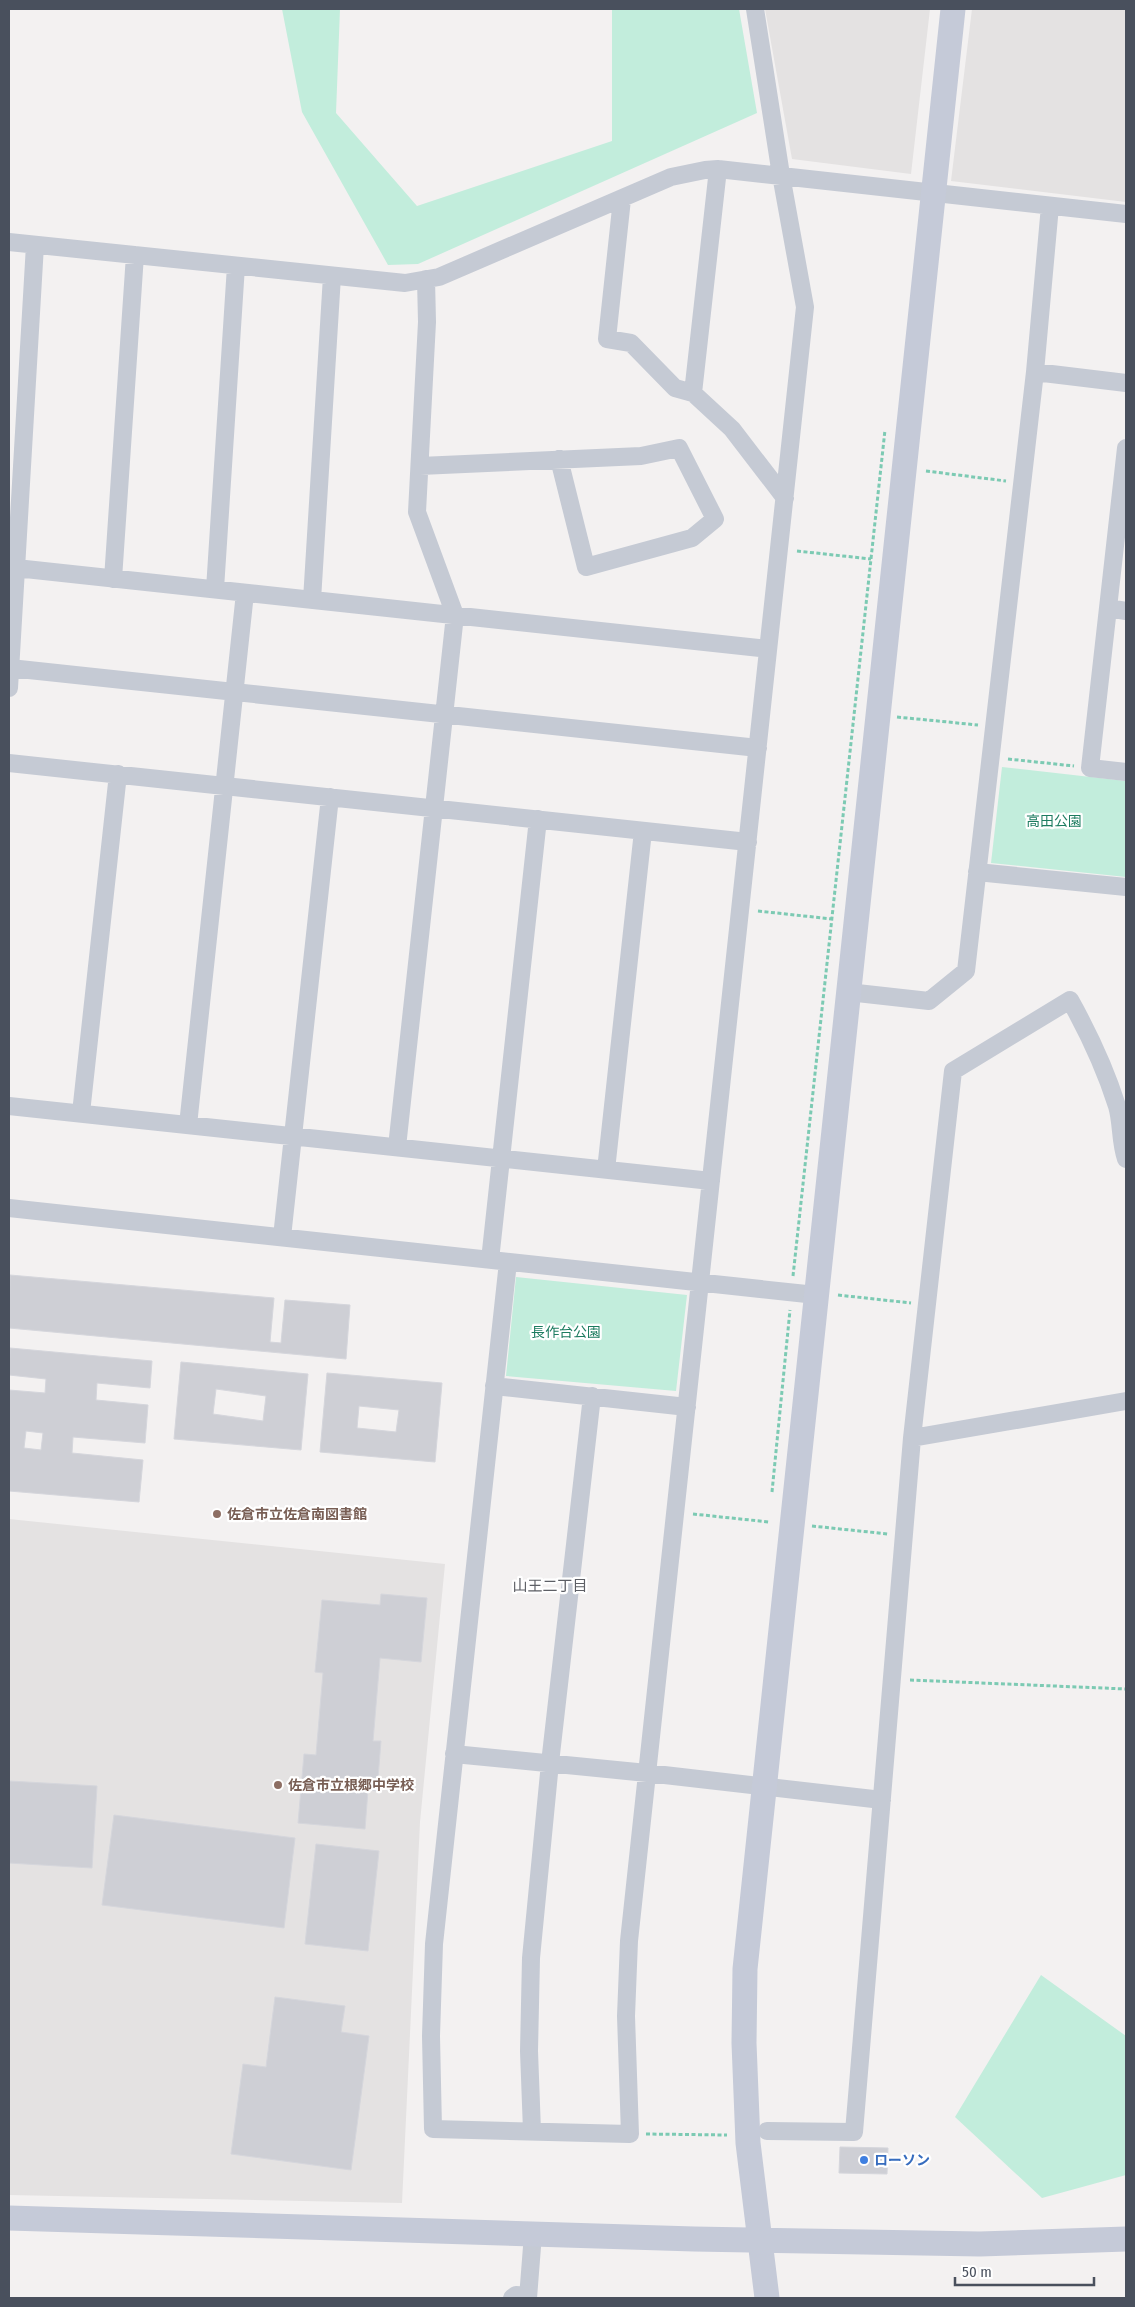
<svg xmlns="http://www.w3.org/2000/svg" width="1135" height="2307" font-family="'Fira Sans Condensed','Noto Sans JP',sans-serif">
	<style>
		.education { fill: #e4e2e2 }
		.green { fill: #c2eddc }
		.building { fill: #cecfd5; stroke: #d5d6dc; fill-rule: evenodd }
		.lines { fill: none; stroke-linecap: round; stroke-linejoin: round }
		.path { stroke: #7ccab3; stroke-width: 3; stroke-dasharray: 4 2.5; stroke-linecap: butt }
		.street { stroke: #c5cad4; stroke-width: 18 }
		.secondary { stroke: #c5cad8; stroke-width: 25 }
		.education-dot { fill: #8d6e63; stroke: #fff; stroke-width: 2 }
		.shop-dot { fill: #3f7fe0; stroke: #fff; stroke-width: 2 }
		.labels { text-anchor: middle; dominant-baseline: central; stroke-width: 4.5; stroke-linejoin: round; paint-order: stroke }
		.park-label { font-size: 14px; fill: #1d7c60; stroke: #fff }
		.education-label { font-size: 14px; font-weight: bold; fill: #785e54; stroke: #fff; text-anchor: start }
		.shop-label { font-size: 14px; font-weight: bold; fill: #366cbe; stroke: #fff; text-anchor: start }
		.neighbourhood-label { font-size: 15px; fill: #5d5f65; stroke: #fff }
	</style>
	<rect width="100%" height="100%" fill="#f3f1f1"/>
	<path class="education" d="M765,9H930L911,174L792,159Z
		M972,9H1126V202L951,181Z
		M9,1519L445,1564L420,1822L402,2203L9,2195Z"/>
	<path class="green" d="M282,9H340L336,113L417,206L612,141V9H739L757,113L418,264L388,265L302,112Z
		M1002,767L1126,781V877L991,863Z
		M516,1277L687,1295L676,1391L506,1376Z
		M1041,1975L1126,2036V2175L1042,2198L955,2117Z"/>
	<path class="building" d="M10,1275L274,1298L270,1342L281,1343L285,1300L350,1305L346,1359L9,1328Z
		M10,1348L152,1361L150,1388L97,1383L96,1400L148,1405L145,1443L73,1437L72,1453L143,1460L139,1502L9,1491V1390L45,1393L46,1379L9,1375ZM26,1431L43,1433L41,1450L24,1448Z
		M181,1362L308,1374L301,1450L174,1439ZM216,1389L266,1396L263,1421L213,1414Z
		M327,1373L442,1383L435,1462L320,1452ZM359,1406L399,1410L396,1432L357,1428Z
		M381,1594L427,1598L421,1662L380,1658L373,1741H381L377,1791L368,1790L365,1829L298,1823L304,1754L316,1755L323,1673L315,1672L322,1600L380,1605Z
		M9,1781L97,1786L92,1868L9,1863Z
		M114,1815L295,1838L284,1928L102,1905Z
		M316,1844L379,1851L368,1951L305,1944Z
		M275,1997L345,2006L341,2032L369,2036L351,2170L231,2154L243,2064L266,2067Z
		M840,2147L888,2148L887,2174L839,2173Z"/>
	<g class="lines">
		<path class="path" d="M926,471L1006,481
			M797,551L871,559
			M897,717L978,725
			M1008,759L1074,766
			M758,911L832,919
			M793,1276L885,430
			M838,1295L911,1303
			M772,1492L790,1310
			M693,1514L769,1522
			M812,1526L888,1534
			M910,1680L1126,1689
			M646,2134L727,2135"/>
		<path class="street" d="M718,169L693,393L732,429L785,498
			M622,199L607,339L631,343L675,388L693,393
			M9,242L405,283L439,277L671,177L705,170L718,169L1126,214
			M1035,372L1126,383
			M1126,448L1090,768L1126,772
			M420,466L641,456L679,448L715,519L692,538L586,567L559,459
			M16,568L768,649
			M113,579L135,255
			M215,589L236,266
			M312,600L332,276
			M1108,608L1126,611
			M10,668L758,748
			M9,688L35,245
			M9,763L748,842
			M977,872L1126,887
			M848,992L929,1001L966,971L1035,372L1050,206
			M9,1106L711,1181
			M81,1113L118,774
			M188,1125L245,593
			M397,1147L455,615L417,512L427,322L426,279
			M606,1170L643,831
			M9,1208L816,1295
			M282,1237L330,797
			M490,1260L538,819
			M508,1262L434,1944L431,2036L433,2129L630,2134L626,2016L629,1941L805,307L781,175L755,9
			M494,1386L687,1407
			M912,1438L1126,1401
			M454,1754L647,1773L882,1800
			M532,2131L529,2051L531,1958L550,1763L592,1396
			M767,2131L854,2132L912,1438L953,1071L1070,1000C1089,1034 1105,1068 1117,1106C1122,1123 1120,1142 1126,1159
			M512,2298L516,2295L528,2296
			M528,2298L533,2234"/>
		<path class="secondary" d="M9,2218L694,2239L980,2244L1126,2239
			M767,2298L748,2143L744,2043L745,1969L953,9"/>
	</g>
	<g class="education-dot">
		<circle cx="217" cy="1514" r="5"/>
		<circle cx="278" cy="1785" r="5"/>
	</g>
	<circle class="shop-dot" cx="864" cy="2160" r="5"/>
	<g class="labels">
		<g class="park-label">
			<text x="1054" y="821">高田公園</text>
			<text x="566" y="1332">長作台公園</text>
		</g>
		<g class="education-label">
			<text x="227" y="1514">佐倉市立佐倉南図書館</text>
			<text x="288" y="1785">佐倉市立根郷中学校</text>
		</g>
		<g class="shop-label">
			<text x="874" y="2160">ローソン</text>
		</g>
		<g class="neighbourhood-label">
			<text x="550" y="1586">山王二丁目</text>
		</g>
	</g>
	<rect width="1135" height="2307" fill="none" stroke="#49505d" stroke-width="20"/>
	<path d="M955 2277v8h139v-8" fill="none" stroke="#49505d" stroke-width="2.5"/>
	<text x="962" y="2277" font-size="15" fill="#49505d" stroke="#ffffff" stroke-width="4" paint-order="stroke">50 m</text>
</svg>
